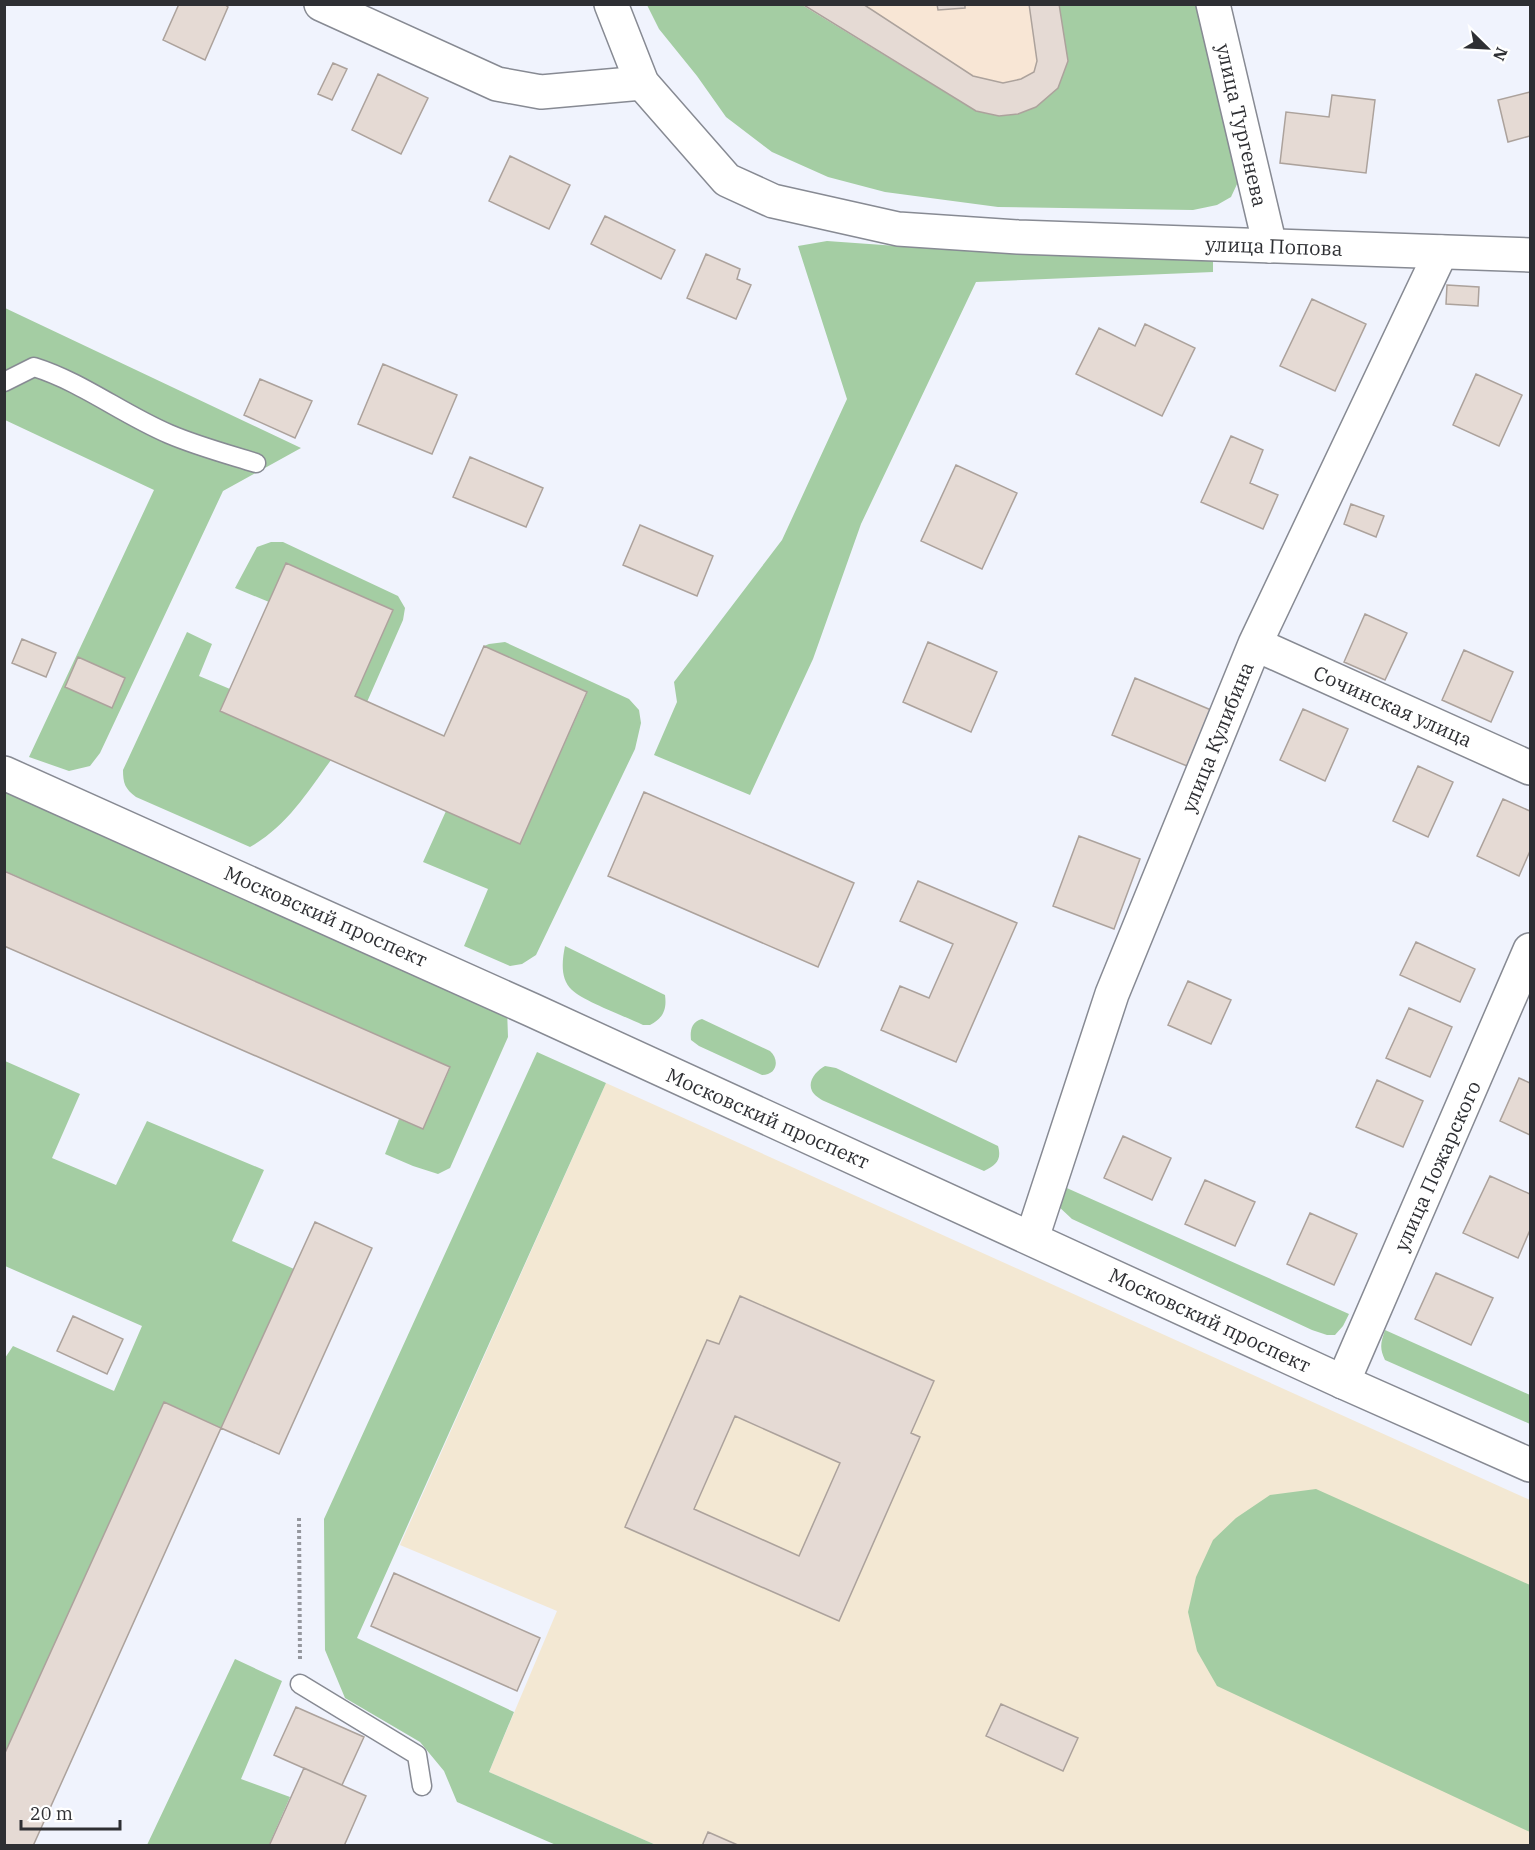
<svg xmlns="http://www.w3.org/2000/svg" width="1535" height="1850" font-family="'IBM Plex Serif',serif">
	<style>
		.industrial { fill: #f8e6d5 }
		.education { fill: #f3e8d3 }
		.green { fill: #a4cda3 }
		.building { fill: #e5dad4; stroke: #aca29c; stroke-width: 1.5; fill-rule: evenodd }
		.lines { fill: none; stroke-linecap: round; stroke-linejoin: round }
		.service-casing { stroke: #878a93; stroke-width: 21 }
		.minor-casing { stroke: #878a93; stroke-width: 36 }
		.tertiary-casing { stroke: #878a93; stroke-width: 36 }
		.path { stroke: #95979e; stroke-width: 4; stroke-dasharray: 3 3; stroke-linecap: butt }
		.service { stroke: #fff; stroke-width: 18 }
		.minor { stroke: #fff; stroke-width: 33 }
		.tertiary { stroke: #fff; stroke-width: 33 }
		.labels { text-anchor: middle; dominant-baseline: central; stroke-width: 4.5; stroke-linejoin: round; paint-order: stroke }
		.street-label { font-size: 20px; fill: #2e2f33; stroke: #fff }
	</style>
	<rect width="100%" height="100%" fill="#f0f3fd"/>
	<path class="industrial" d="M802,5H1059L1068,61L1058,88L1036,107L1018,114L999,116L976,111Z"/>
	<path class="education" d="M606,1083L1530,1500V1845H656L489,1772L557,1611L400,1545Z"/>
	<path class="green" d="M647,5H802L976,111L999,116L1018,114L1036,107L1058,88L1068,61L1059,5H1198L1238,182L1231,197L1217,205L1193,210L998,207L885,192L828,177L772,152L726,117L697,76L659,29Z
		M827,241L911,247L1206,255L1213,261V272L976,282L861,524L813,659L750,795L654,755L677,702L674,682L782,540L847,399L798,246Z
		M5,308L301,448L223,491L100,753L90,766L69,771L29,757L154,490L5,420Z
		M271,542H283L398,596L405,608L403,620L367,702L355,696L393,610L286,563L269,602L235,588L257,547Z
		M187,632L212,644L199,676L230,689L220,711L331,760C307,793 286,827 250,847L136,797C125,789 123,783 123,770Z
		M505,642L629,699L639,710L641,723L635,749L536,955L522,964L510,966L464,946L488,889L423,862L446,811L520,844L587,693L484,646L489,644Z
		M5,785L507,1009L508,1037L450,1168L438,1174L413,1166L385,1154L399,1119L423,1129L450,1068L5,871Z
		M565,946L665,995C667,1010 663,1018 650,1025H643C627,1017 583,1001 572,990C560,979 562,961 565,946Z
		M702,1019L770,1051C780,1060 777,1075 762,1075L699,1046L691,1040C690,1031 691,1022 702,1019Z
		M537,1052L606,1083L357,1638L514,1712L489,1772L656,1845H556L457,1802L444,1771L420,1742L345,1698L325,1650L324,1519Z
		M5,1061L80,1094L52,1158L116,1185L147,1121L264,1170L232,1241L294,1269L221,1428L164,1402L5,1755V1358L13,1346L114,1391L142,1326L5,1266Z
		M825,1066L836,1068L998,1146C1002,1160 996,1165 984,1171L824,1101C820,1099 814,1095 812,1091C807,1081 817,1070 825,1066Z
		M1065,1187L1069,1189L1349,1314L1343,1326L1335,1335H1327L1312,1330L1072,1219L1057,1205Z
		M1385,1330L1530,1395V1424L1385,1360C1379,1348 1381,1342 1385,1330Z
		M1316,1489L1530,1585V1832L1217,1686L1197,1651L1188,1612L1196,1577L1213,1540L1236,1518L1270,1495Z
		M235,1659L282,1681L241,1779L290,1797L269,1845H147Z"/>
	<path class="building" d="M179,4H224L228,7L205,60L163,40Z
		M802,4H863L973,76L1003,83L1021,79L1034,72L1037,61L1029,4H1059L1068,61L1058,88L1036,107L1018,114L999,116L976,111Z
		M937,4H965V8L938,10Z
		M333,63L347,69L332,100L318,94Z
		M378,74L428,98L401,154L352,130Z
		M1530,92V136L1508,142L1498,100Z
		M1332,95L1375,100L1366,173L1280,163L1286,112L1329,117Z
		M510,156L570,185L549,229L489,201Z
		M605,216L675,250L661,279L591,244Z
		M706,254L740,269L737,279L751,285L736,319L687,298Z
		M1447,285L1479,287L1478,306L1446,304Z
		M1312,299L1366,324L1335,391L1280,366Z
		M1145,324L1195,348L1162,416L1076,374L1099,328L1135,346Z
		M383,364L457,395L432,454L358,424Z
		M1476,374L1522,395L1499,446L1453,425Z
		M260,379L312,401L295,438L244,415Z
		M1231,436L1263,450L1250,483L1278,495L1263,529L1201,502Z
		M470,457L543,488L526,527L453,497Z
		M956,465L1017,493L982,569L921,541Z
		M1351,504L1384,516L1376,537L1344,524Z
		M640,525L713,556L697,596L623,565Z
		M286,563L393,610L355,696L444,736L484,646L587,692L520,844L220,711Z
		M1365,614L1407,633L1385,680L1344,662Z
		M22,639L56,653L46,677L12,663Z
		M928,642L997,672L971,732L903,702Z
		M1464,650L1513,672L1491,722L1442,700Z
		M78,657L125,678L112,708L65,687Z
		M1135,678L1211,710L1187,766L1112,735Z
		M1303,709L1348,729L1325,781L1280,760Z
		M1418,766L1453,782L1428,837L1393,821Z
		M644,792L854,883L818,967L608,876Z
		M1503,799L1530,811V851L1519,876L1477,856Z
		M1079,836L1140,859L1114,929L1053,906Z
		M4,871L450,1067L423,1129L4,946Z
		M918,881L1017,923L956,1062L881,1030L900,986L929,998L953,944L900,921Z
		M1416,942L1475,969L1460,1002L1400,975Z
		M1188,981L1231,1000L1211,1044L1168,1025Z
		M1409,1008L1452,1027L1430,1077L1386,1058Z
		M1519,1078L1530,1083V1135L1500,1121Z
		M1377,1080L1423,1101L1403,1147L1356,1127Z
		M1123,1136L1171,1158L1152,1200L1104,1178Z
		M1490,1176L1530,1194V1230L1518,1258L1463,1233Z
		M1205,1180L1255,1202L1235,1246L1185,1224Z
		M1310,1213L1357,1234L1334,1285L1287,1264Z
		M315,1222L372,1248L279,1454L221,1428Z
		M1436,1273L1493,1298L1471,1345L1415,1319Z
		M740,1296L934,1381L911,1433L920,1437L839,1621L625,1527L707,1340L719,1344ZM735,1416L840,1463L799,1556L694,1509Z
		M73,1316L123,1339L107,1374L57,1351Z
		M164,1402L221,1428L33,1846H4V1755Z
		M394,1573L540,1638L517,1691L371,1626Z
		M1001,1704L1078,1738L1063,1771L986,1736Z
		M296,1707L364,1737L342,1785L274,1755Z
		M304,1768L366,1796L344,1846H269Z
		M708,1832L740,1846H702Z"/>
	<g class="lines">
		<defs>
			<path id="service" d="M4,382L34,367C82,382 122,414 169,434C197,446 227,454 256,463
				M300,1684L417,1755L422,1786"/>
			<path id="minor" d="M321,4L497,84L541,92L642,83
				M1213,4L1270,246
				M1255,644L1530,768
				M1032,1238L1112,994L1255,644L1441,252
				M1343,1382L1530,950"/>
			<path id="tertiary" d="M611,4L642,83L727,180L773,201L898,229L1018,237L1530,255
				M4,773L532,1010L1343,1382L1530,1465"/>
		</defs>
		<use href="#service" class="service-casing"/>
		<use href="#minor" class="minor-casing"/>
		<use href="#tertiary" class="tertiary-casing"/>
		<path class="path" d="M299,1518L300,1661"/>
		<use href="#service" class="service"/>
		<use href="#minor" class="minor"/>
		<use href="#tertiary" class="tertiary"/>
	</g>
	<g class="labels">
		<g class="street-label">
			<text transform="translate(1242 125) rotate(77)">улица Тургенева</text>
			<text transform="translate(1274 246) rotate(2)">улица Попова</text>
			<text transform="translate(1393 706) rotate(24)">Сочинская улица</text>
			<text transform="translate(1217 737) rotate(-68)">улица Кулибина</text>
			<text transform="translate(326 916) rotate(24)">Московский проспект</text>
			<text transform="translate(768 1118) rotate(24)">Московский проспект</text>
			<text transform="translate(1437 1166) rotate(-66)">улица Пожарского</text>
			<text transform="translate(1210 1320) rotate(25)">Московский проспект</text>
		</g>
	</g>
	<rect width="1535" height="1850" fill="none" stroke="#2e2f33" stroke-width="12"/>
	<g transform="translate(1487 48) rotate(114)" stroke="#ffffff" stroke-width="4.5" paint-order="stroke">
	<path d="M0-4.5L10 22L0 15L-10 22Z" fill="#2e2f33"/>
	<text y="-9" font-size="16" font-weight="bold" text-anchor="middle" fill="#2e2f33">N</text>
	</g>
	<path d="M21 1820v9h99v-9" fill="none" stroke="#2e2f33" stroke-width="3"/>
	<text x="30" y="1820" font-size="18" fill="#2e2f33" stroke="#ffffff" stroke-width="4.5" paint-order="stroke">20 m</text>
</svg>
